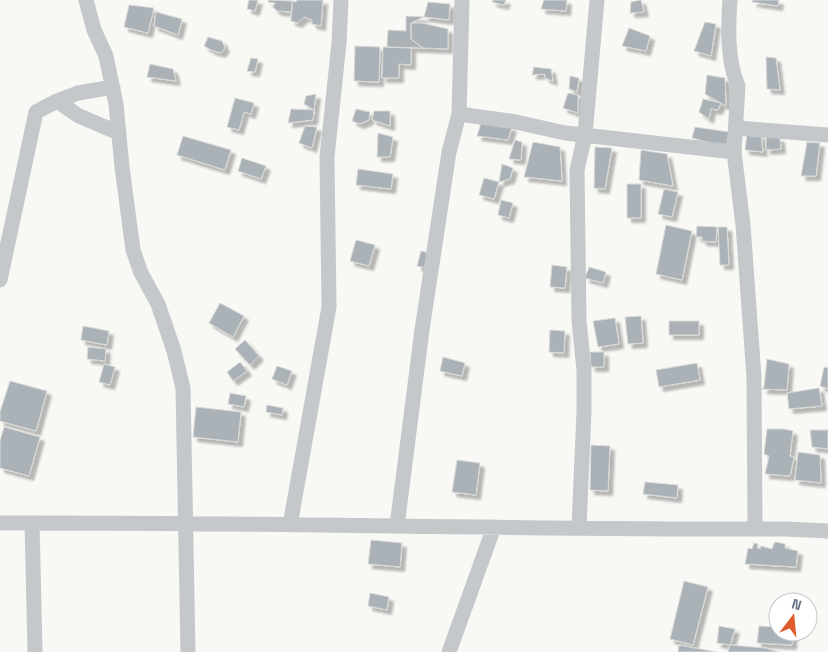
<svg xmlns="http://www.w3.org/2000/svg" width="828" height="652" font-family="'Space Grotesk',sans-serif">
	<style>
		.building { fill: #aab2b8; stroke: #dadad8; filter: url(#shadow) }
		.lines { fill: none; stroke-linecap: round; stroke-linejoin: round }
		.minor { stroke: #c4c8cb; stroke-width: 15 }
	</style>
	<defs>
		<filter id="shadow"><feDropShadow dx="4.5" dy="4.5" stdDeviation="1" flood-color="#0004"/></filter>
	</defs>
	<rect width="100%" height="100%" fill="#f8f8f5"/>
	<path class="building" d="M249,0H258L255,11L247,9Z
		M269,0L292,1V12L277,11L273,7L275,3L268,2Z
		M297,0H323L321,26L312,24V20L304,17L298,23L291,21L292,1L296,2Z
		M493,0H506L504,5L492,2Z
		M544,0H567L566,11L541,9Z
		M641,0L644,12L630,13L631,2Z
		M753,0H779L778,6L752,2Z
		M428,2L450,4L449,20L424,17Z
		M129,5L154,8L148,33L124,27Z
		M156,12L182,19L178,35L154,26Z
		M406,16L424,17L411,23V39L423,48L387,47L388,30L406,31Z
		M705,22L716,24L711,56L694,51Z
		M411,23H422L448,29V49L423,48L411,39Z
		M629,28L650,36L646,51L622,46Z
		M208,37L222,41L225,48L221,53L211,50L204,46Z
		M355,46L380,47L379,82L354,81Z
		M383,47L411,48V65L399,64V78H382Z
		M766,57L776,58L780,90L767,89Z
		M251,58L258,59L255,72L247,71Z
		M150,64L173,69L176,81L147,77Z
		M534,67L551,69L553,81L545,78V74L532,75Z
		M707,75L725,78L726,106L705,94Z
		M570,76L579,78L577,92L569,89Z
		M568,93L578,95V113L563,108Z
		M316,94L314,110L304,104L306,96Z
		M235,98L254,103L251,114L244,112L239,130L227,127Z
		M703,99L721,103L718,110L711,109L709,119L699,112Z
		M291,109L314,110L313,120L288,123Z
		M356,109L370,112L369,120L360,124L352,121Z
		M374,111H390V126L372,120Z
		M481,123L512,127L508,140L477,136Z
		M305,126L317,127L312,148L299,143Z
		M695,127L729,132L726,147L692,138Z
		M378,133L393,137L390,157H377Z
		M747,133L761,135L763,152L745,150Z
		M183,136L231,150L225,170L177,155Z
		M766,136L780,138L781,149L766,150Z
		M515,140L522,142L521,160L509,159Z
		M533,142L560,147L562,181L524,177Z
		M807,142L820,143L816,176H801Z
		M595,147L612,148L605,189L594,188Z
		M641,150L667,154L673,186L639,180Z
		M242,158L266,166L261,179L238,171Z
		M502,164L513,168L510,179L499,182Z
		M358,169L393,174L391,189L356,185Z
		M484,178L499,182L494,199L479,195Z
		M627,184H641V218H627Z
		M664,189L678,192L672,217L658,214Z
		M501,200L513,203L509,218L498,215Z
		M666,225L692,231L682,280L656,274Z
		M697,226L717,227L716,242L702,241V237H696Z
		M718,227H727L729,265H720Z
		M356,240L375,245L369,266L350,261Z
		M421,251L430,253L426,268L417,266Z
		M552,265L567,267L565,288L550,287Z
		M589,267L606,272L603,283L585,278Z
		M220,303L244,316L233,337L209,323Z
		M641,316L643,343L628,344L625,317Z
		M615,318L619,344L598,347L593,321Z
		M669,321H699V335H669Z
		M83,326L109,331L107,345L81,340Z
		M550,330L565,331L564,353L549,352Z
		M245,340L259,356L250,365L235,349Z
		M88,347L106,349L105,361L87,359Z
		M590,352H604V367H591Z
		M443,357L465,363L462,376L440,371Z
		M767,359L789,364L787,390L762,389L764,387Z
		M240,362L247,371L233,381L227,372Z
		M697,363L700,380L659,387L656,370Z
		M104,364L115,367L110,385L99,382Z
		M277,366L292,371L287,385L272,379Z
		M824,367L828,368V389L820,386Z
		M10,381L47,391L36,431L0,421V412Z
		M819,388L822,406L789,409L787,393Z
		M230,393L246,396L244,407L228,404Z
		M267,405L283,408L282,415L266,412Z
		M196,407L241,412L238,442L193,437Z
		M4,427L40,437L29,476L0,468V441Z
		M767,429H784L793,431L790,456L794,457L790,476L765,474L769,456L764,454Z
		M810,430H828V449L812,447Z
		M591,445L610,446L608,491L590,490Z
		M798,452L820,455L821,483L795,480Z
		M457,460L480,463L476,495L452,492Z
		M645,482L678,485L677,498L643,494Z
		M371,540L402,543L400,567L368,564Z
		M776,542L785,544V548L798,551L796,567L745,564L748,548L752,549L754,543L758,544L757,548L760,549L761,546L772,549L774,543Z
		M684,581L708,587L693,645L670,639Z
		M370,593L389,597L387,610L368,606Z
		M719,626L735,629L730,645L717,643Z
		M759,626L778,627V632H793L792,645L757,643Z
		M679,645L716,652H678Z
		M730,645L765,648L779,652H728Z"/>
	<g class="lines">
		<path class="minor" d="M86,0L94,30L106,56L116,104L122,167L133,250L141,273L158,304L174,351L183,388L188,652
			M730,0C728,28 727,60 738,86L734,152L743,225L754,377L755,529
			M57,101L79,116L119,133
			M459,114L516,122L565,133L734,152
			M736,128L828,135
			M0,280L36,112L57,101L78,93L113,87
			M0,523C262,522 524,530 786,529L828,531
			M32,523L35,652
			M290,525L329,307L327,157L339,43L341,0
			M397,526L422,330L449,152L459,114L462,0
			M579,527L584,412V370L579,321L577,170L585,135L597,0
			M449,652L494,527"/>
	</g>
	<g transform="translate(793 617) rotate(16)"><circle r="24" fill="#ffffff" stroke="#c2c9cf"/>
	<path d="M0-4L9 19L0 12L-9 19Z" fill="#e15c2c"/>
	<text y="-8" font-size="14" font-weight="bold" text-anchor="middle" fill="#677786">N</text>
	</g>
</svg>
